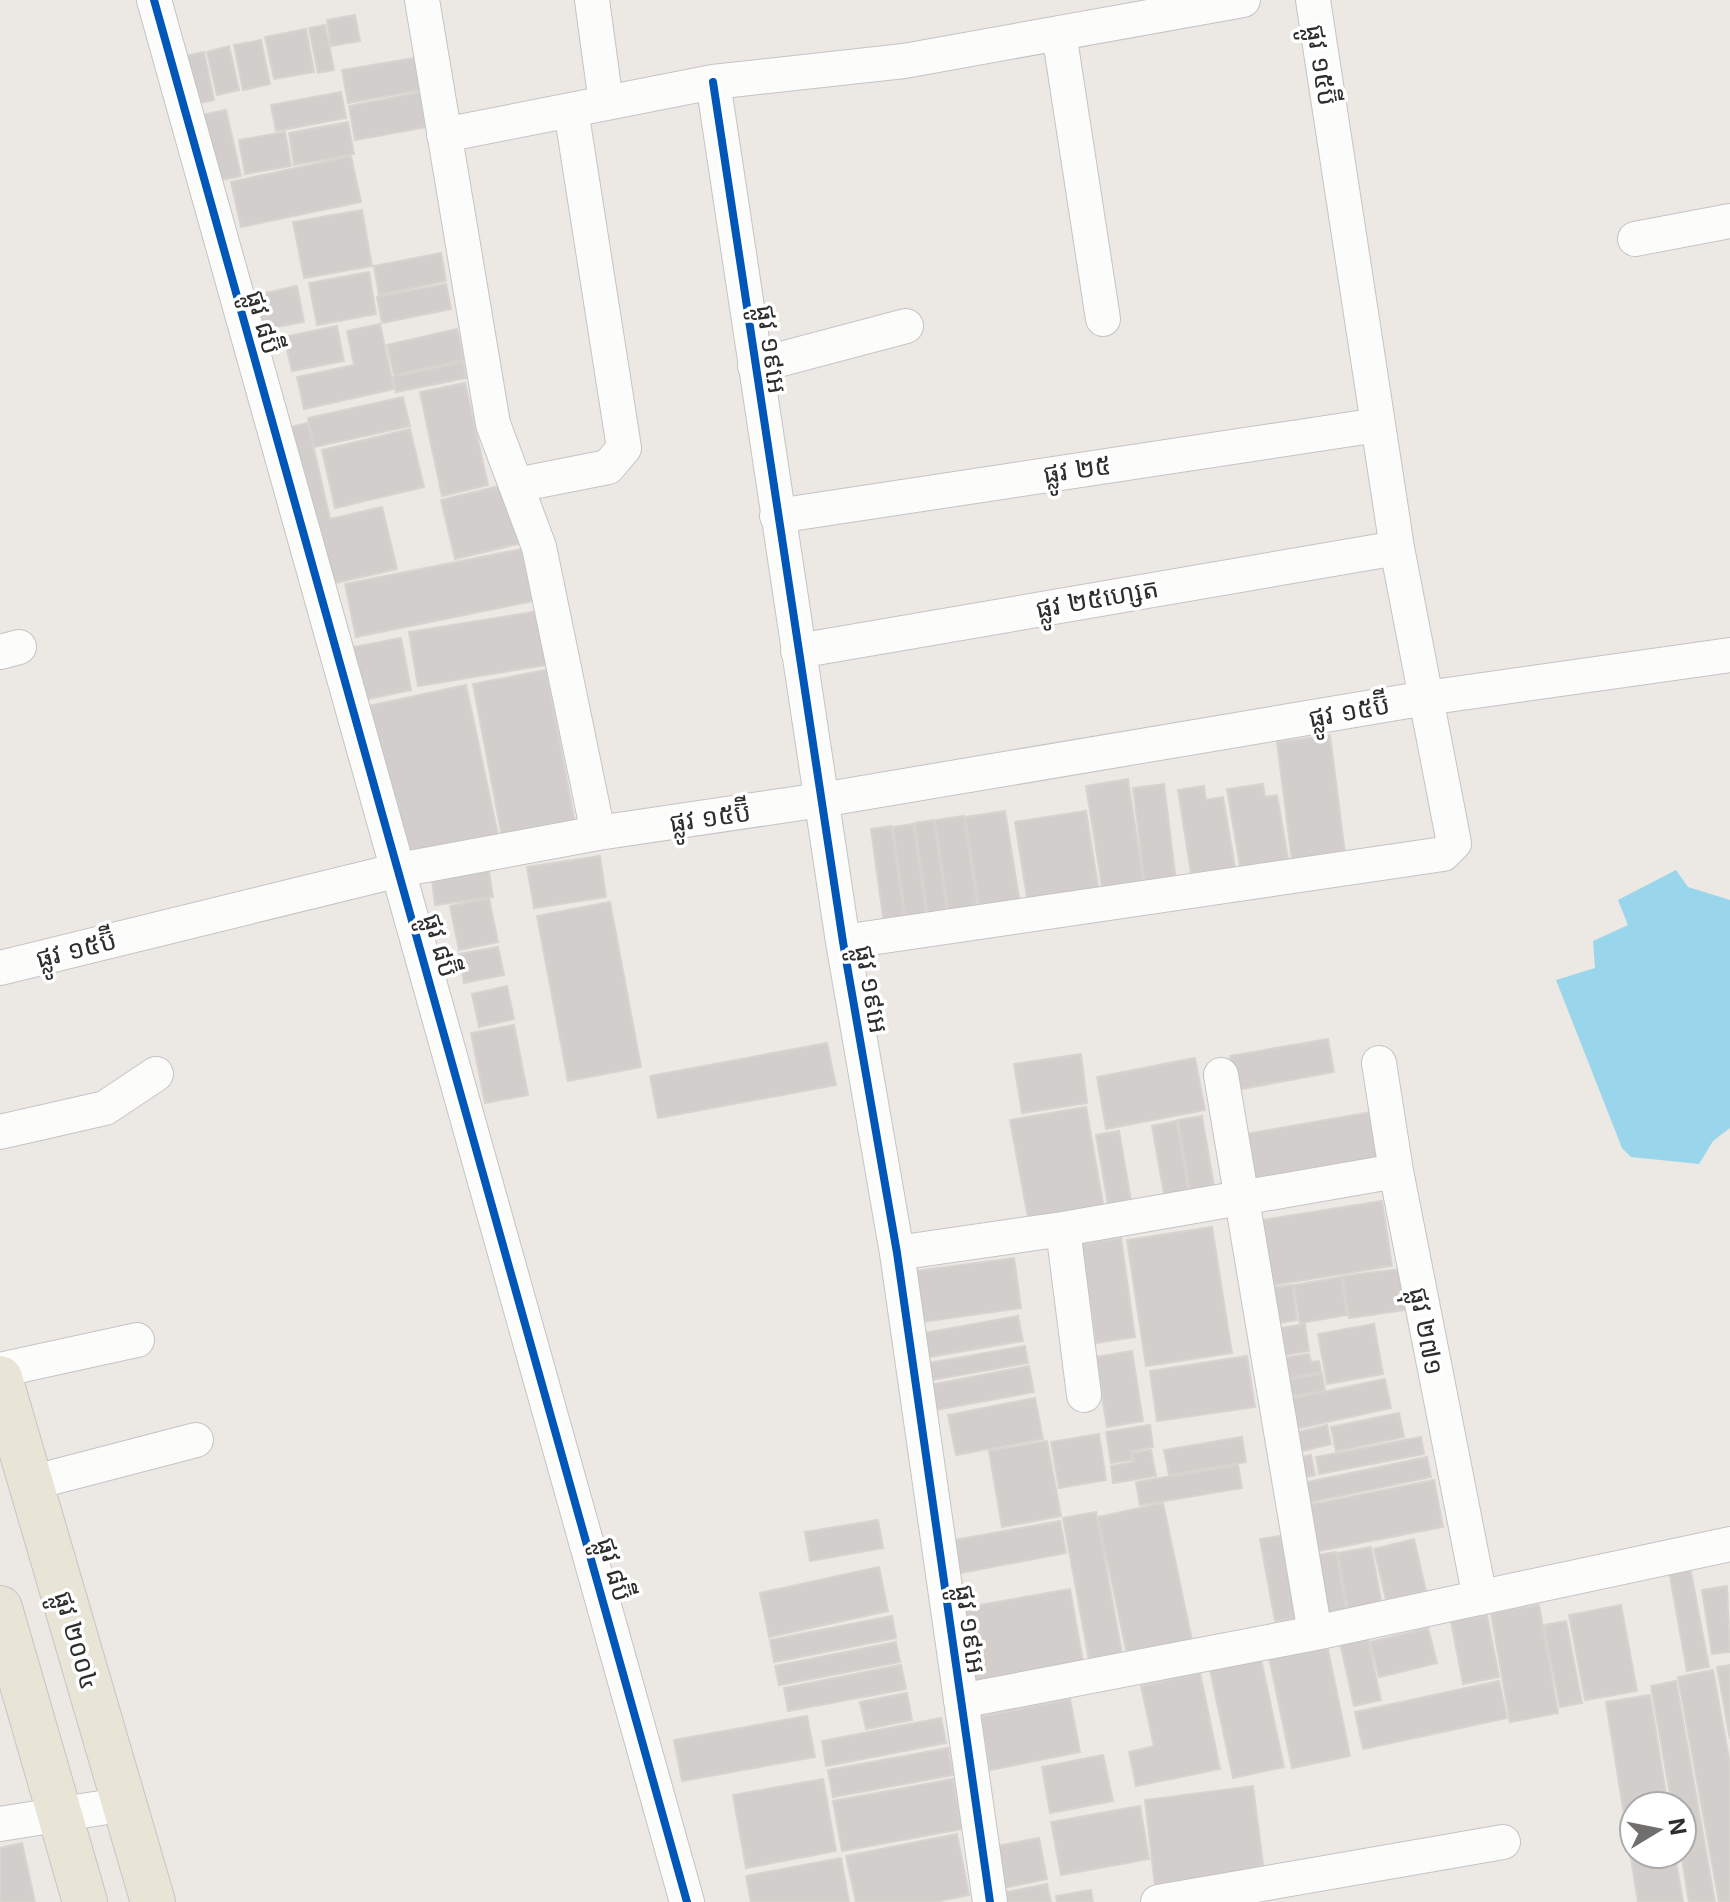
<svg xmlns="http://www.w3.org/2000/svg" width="1730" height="1902" font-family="Inter,'Noto Sans Khmer',sans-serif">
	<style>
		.water { fill: #99d6ec }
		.building { fill: #d1cecb; stroke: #d7d4d0; stroke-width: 2 }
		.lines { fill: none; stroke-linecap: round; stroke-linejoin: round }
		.minor-casing { stroke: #c5c4c5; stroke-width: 36 }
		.major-casing { stroke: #c6c5c4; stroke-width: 46 }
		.minor { stroke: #fcfcfb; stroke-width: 34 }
		.major { stroke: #e8e4d6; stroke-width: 44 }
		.cycleway-casing { stroke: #fff; stroke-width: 13 }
		.cycleway { stroke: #0057b8; stroke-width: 8 }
		.labels { text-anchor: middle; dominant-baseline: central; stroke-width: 7; stroke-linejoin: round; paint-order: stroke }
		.street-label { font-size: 26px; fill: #2e2e2e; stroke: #fff }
	</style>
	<rect width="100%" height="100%" fill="#ece8e4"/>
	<path class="water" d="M1676,870L1688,887L1730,900V1128L1713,1141L1699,1164L1631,1157L1622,1148L1556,980L1595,968L1593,941L1628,925L1618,900Z"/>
	<path class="building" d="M355,15L360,41L331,46L327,20Z
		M325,25L334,70L318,73L309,28Z
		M306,29L314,72L274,79L265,37Z
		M261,40L270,84L243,90L234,45Z
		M229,46L239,90L217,95L207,52Z
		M204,52L214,100L186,106L175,58Z
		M415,58L420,90L348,103L342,70Z
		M341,92L346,118L276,131L271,105Z
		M421,92L427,127L355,140L349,106Z
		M226,110L241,176L212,182L197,116Z
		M348,122L354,154L294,165L289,133Z
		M285,132L291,166L245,174L239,140Z
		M351,156L361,202L241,227L231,182Z
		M362,210L372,266L304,278L293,222Z
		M441,253L446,281L379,295L374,266Z
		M369,272L376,314L317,325L309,283Z
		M446,284L451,309L382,323L377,297Z
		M297,286L304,322L259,330L252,296Z
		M380,324L394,389L304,409L297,377L354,365L347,331Z
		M337,326L344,361L292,371L284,337Z
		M457,329L464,360L394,375L387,345Z
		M463,362L466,378L396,392L393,377Z
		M465,383L488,485L442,496L420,392Z
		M403,397L410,426L314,447L308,418Z
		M308,423L330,519L382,507L397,569L322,586L286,428Z
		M410,429L424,487L335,508L322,450Z
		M508,484L522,543L455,559L441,500Z
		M522,549L533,601L356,637L345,584Z
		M539,611L547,665L418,686L409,632Z
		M401,638L411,690L359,701L349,648Z
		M546,670L575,823L502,837L473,684Z
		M466,685L498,835L396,857L364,707Z
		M1330,735L1346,862L1293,869L1277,742Z
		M1128,779L1145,893L1104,899L1086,786Z
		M1164,784L1177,889L1146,892L1133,788Z
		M1263,784L1265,797L1277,795L1290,870L1242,878L1227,789Z
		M1204,786L1206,800L1223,797L1236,873L1192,880L1178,790Z
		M1005,811L1021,910L981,917L965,817Z
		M1086,811L1100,898L1029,910L1015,822Z
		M964,816L979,917L950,921L935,820Z
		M934,820L948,920L929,923L915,823Z
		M913,824L928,924L907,928L893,827Z
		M891,826L906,928L885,931L871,829Z
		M600,856L606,897L534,908L527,867Z
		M489,871L493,897L435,905L432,880Z
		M489,898L498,942L459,950L450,906Z
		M610,902L641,1067L568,1081L537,916Z
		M498,947L504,975L464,983L459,954Z
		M507,986L514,1019L479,1027L472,994Z
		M514,1025L528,1095L485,1103L471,1033Z
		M1328,1039L1334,1072L1236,1090L1230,1056Z
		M827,1043L836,1085L658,1118L650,1076Z
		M1081,1054L1087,1103L1022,1113L1014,1064Z
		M1195,1058L1205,1110L1106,1129L1097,1077Z
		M1086,1107L1104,1209L1029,1223L1010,1120Z
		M1372,1112L1380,1161L1248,1183L1240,1135Z
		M1202,1116L1216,1198L1192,1202L1178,1120Z
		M1176,1121L1190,1200L1166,1205L1152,1126Z
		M1119,1131L1133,1212L1110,1216L1096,1135Z
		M1382,1201L1392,1266L1261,1287L1250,1222Z
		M1212,1227L1232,1353L1146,1366L1127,1240Z
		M1121,1238L1135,1337L1096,1343L1081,1244Z
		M1014,1258L1021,1308L921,1322L914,1271Z
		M1399,1269L1405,1310L1349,1318L1343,1276Z
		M1341,1277L1347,1315L1300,1323L1294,1285Z
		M1292,1285L1297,1320L1268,1325L1263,1289Z
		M1018,1316L1023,1341L929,1357L924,1333Z
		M1305,1324L1309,1351L1272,1357L1268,1330Z
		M1374,1324L1383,1374L1327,1384L1318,1334Z
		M1025,1346L1028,1363L931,1380L928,1363Z
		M1132,1351L1143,1421L1107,1427L1096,1357Z
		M1309,1354L1311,1362L1319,1361L1321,1372L1276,1381L1272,1360Z
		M1247,1356L1255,1407L1157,1421L1150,1371Z
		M1029,1366L1034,1392L935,1410L930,1385Z
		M1322,1374L1325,1391L1278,1398L1276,1381Z
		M1385,1379L1391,1408L1295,1429L1289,1399Z
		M1035,1398L1043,1439L956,1455L948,1415Z
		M1399,1413L1404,1437L1336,1451L1331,1427Z
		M1150,1425L1153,1447L1131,1451L1132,1460L1111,1463L1106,1432Z
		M1327,1425L1331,1444L1302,1451L1298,1432Z
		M1099,1434L1106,1480L1059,1488L1051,1442Z
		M1242,1437L1246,1462L1169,1475L1164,1450Z
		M1421,1437L1424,1454L1319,1474L1316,1457Z
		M1047,1441L1061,1516L1002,1527L989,1451Z
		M1151,1450L1156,1476L1113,1483L1111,1466L1134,1462L1132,1453Z
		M1311,1455L1315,1475L1294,1480L1289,1460Z
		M1427,1457L1431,1477L1302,1504L1298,1484Z
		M1238,1465L1242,1488L1140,1505L1136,1482Z
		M1434,1480L1443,1527L1308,1553L1299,1507Z
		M1163,1503L1193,1645L1128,1659L1098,1517Z
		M1096,1512L1123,1659L1090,1665L1063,1518Z
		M878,1520L883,1548L810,1561L805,1532Z
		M1060,1521L1066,1553L955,1574L949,1541Z
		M1286,1535L1301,1617L1275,1621L1260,1539Z
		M1414,1539L1426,1591L1386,1600L1374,1549Z
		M1371,1547L1382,1605L1348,1611L1338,1553Z
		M1336,1552L1346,1610L1322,1614L1312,1556Z
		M879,1567L888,1611L769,1637L760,1593Z
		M1690,1567L1709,1667L1687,1671L1669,1571Z
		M1727,1586L1730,1652L1712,1654L1702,1590Z
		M1070,1589L1084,1668L970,1688L957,1609Z
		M1539,1605L1558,1713L1510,1722L1491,1613Z
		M1621,1605L1637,1691L1585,1700L1569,1615Z
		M1487,1615L1499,1677L1463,1684L1451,1621Z
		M892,1616L896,1638L774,1662L770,1640Z
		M1566,1621L1582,1703L1560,1707L1544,1625Z
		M1428,1628L1437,1663L1379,1677L1370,1642Z
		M1367,1636L1381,1700L1354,1706L1340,1642Z
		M896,1642L900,1662L779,1685L775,1666Z
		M1327,1645L1350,1756L1292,1768L1269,1657Z
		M1261,1659L1284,1767L1233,1778L1210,1670Z
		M901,1665L906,1689L788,1711L784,1688Z
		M1730,1665V1739L1717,1667Z
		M1713,1670L1730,1764V1902H1719L1678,1677Z
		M1200,1673L1220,1769L1136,1786L1129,1752L1154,1746L1141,1686Z
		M1499,1681L1507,1718L1363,1749L1355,1712Z
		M1676,1681L1715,1902H1689L1681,1854L1682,1806H1672L1651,1686Z
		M907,1693L912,1720L866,1729L860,1702Z
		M1650,1695L1668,1806H1634V1854H1675L1683,1902H1638L1606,1702Z
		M1070,1699L1080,1752L990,1770L980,1717Z
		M807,1716L815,1757L682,1781L674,1740Z
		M941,1718L946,1743L826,1766L822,1741Z
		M948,1748L953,1775L833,1797L828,1770Z
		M1103,1755L1113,1801L1050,1813L1042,1767Z
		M823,1779L836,1851L746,1868L733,1795Z
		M953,1779L962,1829L842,1851L833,1801Z
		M1253,1786L1264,1872L1155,1886L1145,1800Z
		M1140,1806L1149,1859L1061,1875L1051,1822Z
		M957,1834L969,1895L935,1902H856L846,1856Z
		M1039,1838L1047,1879L999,1889L991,1847Z
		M22,1843L35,1902H0V1848Z
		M841,1858L849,1902H751L746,1876Z
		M1047,1884L1051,1902H998L997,1894Z
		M1091,1890L1093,1902H1057L1056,1896Z"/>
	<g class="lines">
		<defs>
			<path id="minor" d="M154,0L687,1902
				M422,0L493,424L539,547L598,833
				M592,0L606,103
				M1059,33L1103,319
				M713,82L843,942L897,1253L990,1902
				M444,135L713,82L904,61L1243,0
				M1635,239L1730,221
				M755,366L906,326
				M517,485L608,467L624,448L571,110
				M777,516L1378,425
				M798,651L1397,548
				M0,652L19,647
				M843,942L1443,854L1454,843L1397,548L1313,0
				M0,968L399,870L598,833L821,800L1426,698L1730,655
				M1379,1063L1396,1171L1480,1598
				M1221,1075L1315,1633
				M0,1132L105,1108L156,1074
				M1063,1229L1084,1395
				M897,1253L1063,1229L1396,1171
				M0,1370L137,1340
				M31,1483L196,1440
				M961,1701L1315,1633L1730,1544
				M0,1824L126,1804
				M1158,1902L1503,1842"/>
			<path id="major" d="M0,1378L153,1902
				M0,1608L85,1902"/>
		</defs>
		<use href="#minor" class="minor-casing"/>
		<use href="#major" class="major-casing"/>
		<use href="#minor" class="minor"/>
		<use href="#major" class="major"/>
		<defs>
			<path id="cycleway" d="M154,0L687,1902
				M713,82L843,942L897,1253L990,1902"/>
		</defs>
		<use href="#cycleway" class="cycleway-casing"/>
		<use href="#cycleway" class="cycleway"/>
	</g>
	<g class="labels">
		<g class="street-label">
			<text transform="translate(1322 65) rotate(81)">ផ្លូវ ១៥ប៊ី</text>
			<text transform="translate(264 322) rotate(74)">ផ្លូវ ៨ប៊ី</text>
			<text transform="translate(772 349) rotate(82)">ផ្លូវ ១៩អេ</text>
			<text transform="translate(1077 469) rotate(-8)">ផ្លូវ ២៥</text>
			<text transform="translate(1097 598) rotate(-10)">ផ្លូវ ២៥ហ្សេត</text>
			<text transform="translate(1349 711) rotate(-10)">ផ្លូវ ១៥ប៊ី</text>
			<text transform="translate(710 817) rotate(-8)">ផ្លូវ ១៥ប៊ី</text>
			<text transform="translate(441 945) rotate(74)">ផ្លូវ ៨ប៊ី</text>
			<text transform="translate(76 949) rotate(-14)">ផ្លូវ ១៥ប៊ី</text>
			<text transform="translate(872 989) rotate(80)">ផ្លូវ ១៩អេ</text>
			<text transform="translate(1427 1331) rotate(79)">ផ្លុវ ២៧១</text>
			<text transform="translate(615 1569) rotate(74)">ផ្លូវ ៨ប៊ី</text>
			<text transform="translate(971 1629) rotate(82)">ផ្លូវ ១៩អេ</text>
			<text transform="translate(77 1640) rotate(74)">ផ្លូវ ២០០៤</text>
		</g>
	</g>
	<g transform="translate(1658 1830) rotate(80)"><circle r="38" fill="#ffffff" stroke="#ababab" stroke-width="2"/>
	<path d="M0-6L14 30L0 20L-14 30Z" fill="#706f6e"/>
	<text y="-12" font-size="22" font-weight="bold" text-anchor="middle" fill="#2e2e2e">N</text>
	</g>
</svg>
